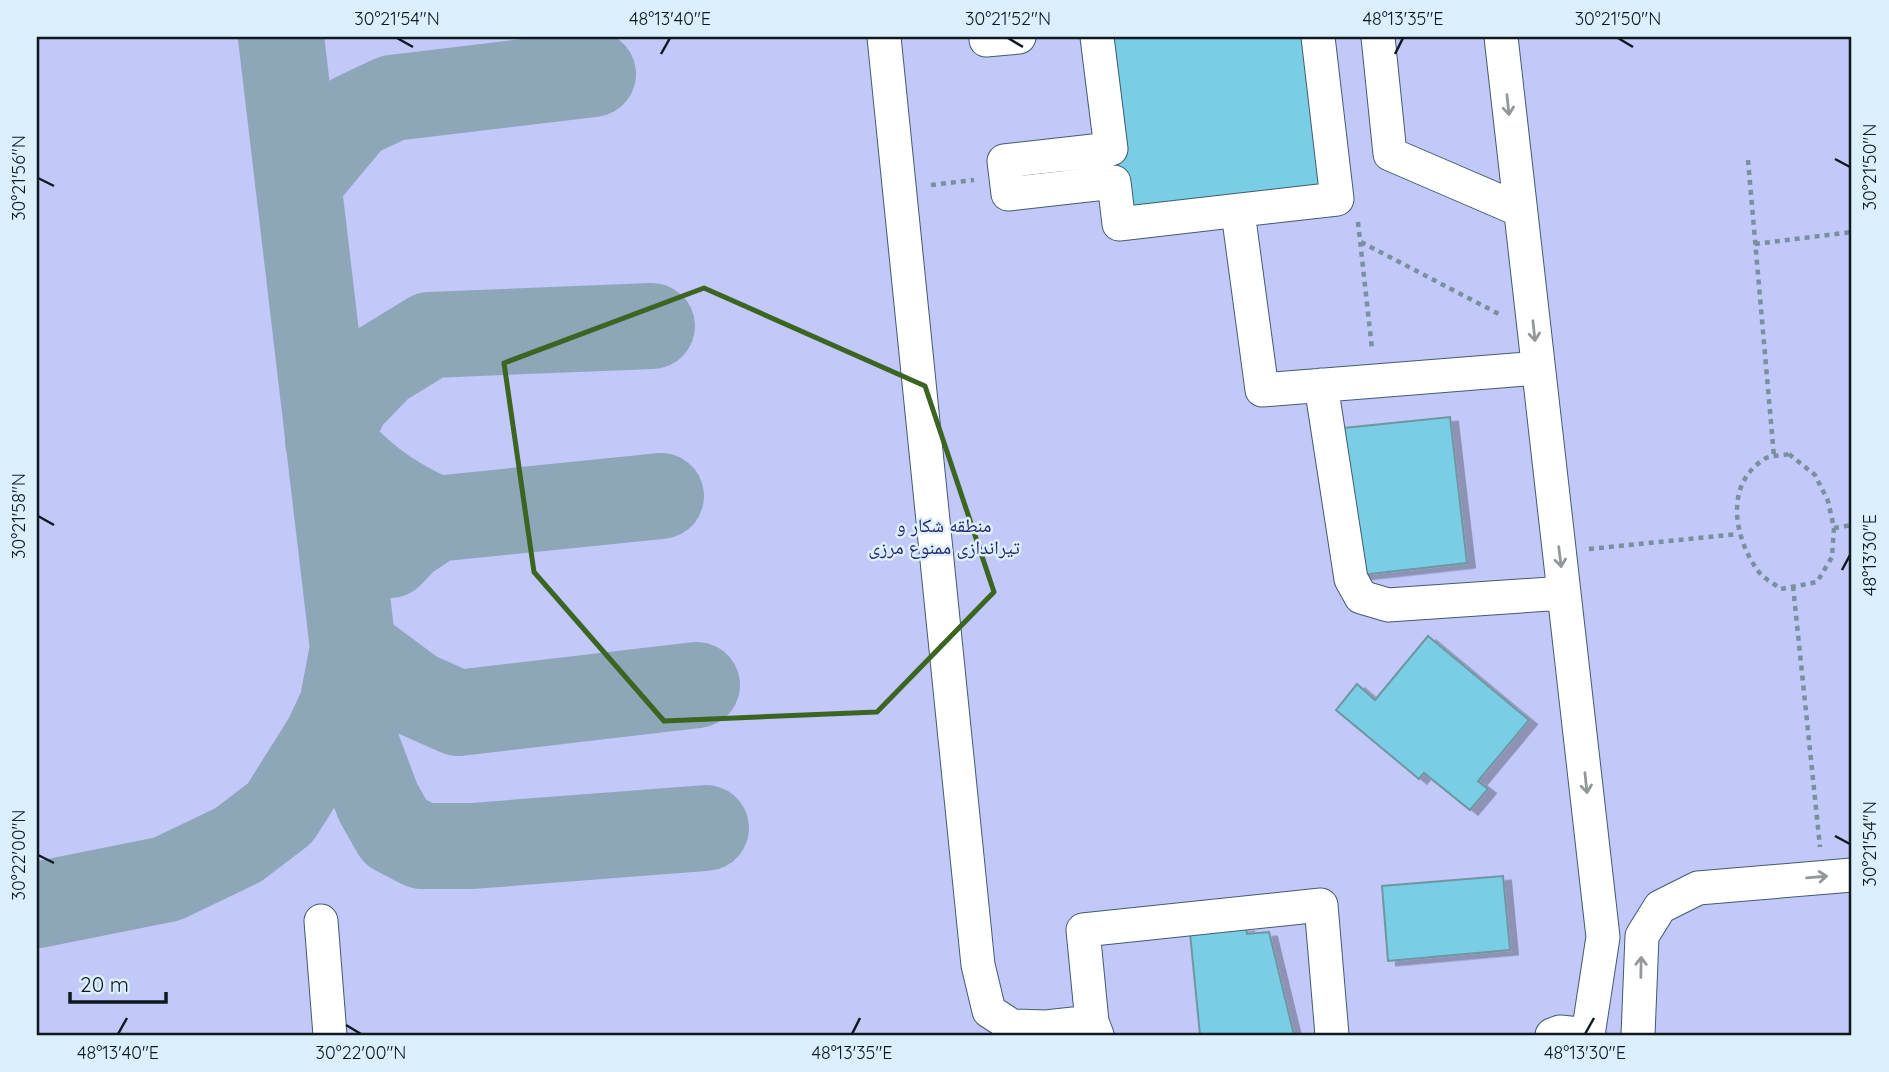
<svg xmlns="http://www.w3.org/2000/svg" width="1889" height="1072" font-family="Quicksand,'Noto Naskh Arabic',sans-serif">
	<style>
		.green { fill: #c2c8f8 }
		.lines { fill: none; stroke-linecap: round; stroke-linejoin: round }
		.taxiway { stroke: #8da6b8; stroke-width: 86 }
		.building { fill: #79cde5; stroke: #6f96a1; stroke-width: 2; filter: url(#shadow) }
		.minor-casing { stroke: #405c6f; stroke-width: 35 }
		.path { stroke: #7990a0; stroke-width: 4.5; stroke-dasharray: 5 5; stroke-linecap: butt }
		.minor { stroke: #fff; stroke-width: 33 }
		.oneway { stroke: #93989b }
		.marked { fill: none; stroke: #3c6521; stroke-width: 5; stroke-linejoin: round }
		.ticks { fill: none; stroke: #0e1921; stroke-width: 2.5 }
		.labels { text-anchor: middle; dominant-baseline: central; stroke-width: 5; stroke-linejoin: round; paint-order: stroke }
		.park-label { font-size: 19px; fill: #2a266d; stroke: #dceffc }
		.neatline { fill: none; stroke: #0e1921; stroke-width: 2.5 }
		.ticks-label { font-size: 18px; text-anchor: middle; fill: #0e1921 }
	</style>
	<defs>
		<filter id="shadow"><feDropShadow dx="8" dy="4.5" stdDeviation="0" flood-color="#0004"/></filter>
	</defs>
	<rect width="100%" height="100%" fill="#c4e4fa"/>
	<path class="green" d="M37,37H1852V1035H37Z"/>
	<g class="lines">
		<path class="taxiway" d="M298,183L354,116L392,98L593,74
			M435,519C386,496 366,480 328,441L347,400L381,365L430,335L652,326
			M390,555L405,539L435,519L661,496
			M353,648L415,694L458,713L697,685
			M342,706L378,802L395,832L422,846H472L706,828
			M37,905L167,879L238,845L280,813L326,740L342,706L353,648L281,37"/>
	</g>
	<path class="building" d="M1097,37H1318L1337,199L1119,224Z
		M1450,417L1467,563L1361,575L1344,428Z
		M1428,636L1529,720L1478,781L1488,789L1470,810L1424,773L1419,779L1336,710L1357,684L1375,700Z
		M1503,876L1510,950L1388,961L1382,886Z
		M1246,927L1247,934L1269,932L1294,1035H1200L1190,933Z"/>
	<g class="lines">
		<defs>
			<path id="minor" d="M884,37L978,965L989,1011L1012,1026L1046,1027L1092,1022L1097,1035
				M986,37V40L1019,37
				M1097,37L1111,149L1004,161L1008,194L1114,182L1119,224L1337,199L1318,37
				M1378,37L1390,154L1520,210
				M1501,37L1603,937L1588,1035
				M1240,227L1262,390L1538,368
				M1321,385L1351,579L1361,597L1388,605L1564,593
				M321,921L330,1035
				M1092,1022L1083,930L1321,905L1332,1035
				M1552,1035L1560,1032L1589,1035
				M1638,1035L1642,936L1660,907L1698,888L1852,875"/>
		</defs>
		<use href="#minor" class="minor-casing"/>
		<path class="path" d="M1748,160L1774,457
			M931,185L974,180
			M1358,222L1372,349
			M1361,242L1499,314
			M1755,244L1852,232
			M1789,454L1815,475L1828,501L1834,528L1832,557L1817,582L1781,589C1773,583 1761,577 1756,568C1734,536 1725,485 1763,460C1769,455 1781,456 1789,454Z
			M1834,528L1852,525
			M1589,549L1738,534
			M1793,586L1820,847"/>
		<use href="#minor" class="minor"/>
	</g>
	<defs><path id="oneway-shaft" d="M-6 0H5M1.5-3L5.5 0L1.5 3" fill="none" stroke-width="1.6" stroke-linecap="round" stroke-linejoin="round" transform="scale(1.75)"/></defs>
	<g class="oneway">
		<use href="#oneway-shaft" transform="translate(1508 105) rotate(84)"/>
		<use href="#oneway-shaft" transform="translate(1534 331) rotate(84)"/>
		<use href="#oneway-shaft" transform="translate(1560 557) rotate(83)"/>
		<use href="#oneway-shaft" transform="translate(1586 783) rotate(84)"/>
		<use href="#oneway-shaft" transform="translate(1817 877) rotate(-5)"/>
		<use href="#oneway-shaft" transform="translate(1641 967) rotate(-89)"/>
	</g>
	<path class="marked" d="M704,288L925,386L994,592L877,712L664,721L534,572L504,363Z"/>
	<path class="ticks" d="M397,38L413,47M1008,38L1023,47M1618,38L1633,47M661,54L670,38M1395,54L1403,38M1835,159L1850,167M38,178L54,186M38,516L54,525M1842,570L1850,555M1835,836L1850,844M38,855L54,863M346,1025L361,1034M118,1034L127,1018M852,1034L860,1018M1585,1034L1594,1018"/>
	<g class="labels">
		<g class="park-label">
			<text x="944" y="525">منطقه شکار و<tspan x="944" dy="22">تیراندازی ممنوع مرزی</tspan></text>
		</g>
	</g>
	<rect width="1889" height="1072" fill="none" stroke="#dceffc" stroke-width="77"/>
	<path d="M70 992v10h96v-10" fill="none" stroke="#0e1921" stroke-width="3.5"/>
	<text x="80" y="992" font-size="21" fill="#0e1921" stroke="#dceffc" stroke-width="5" paint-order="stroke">20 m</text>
	<rect x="38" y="38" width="1812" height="996" class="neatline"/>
	<g class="ticks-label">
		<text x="397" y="25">30°21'54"N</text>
		<text x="670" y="25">48°13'40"E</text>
		<text x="1008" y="25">30°21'52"N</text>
		<text x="1403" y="25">48°13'35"E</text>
		<text x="1618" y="25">30°21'50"N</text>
		<text transform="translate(1870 167) rotate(-90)" y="6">30°21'50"N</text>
		<text transform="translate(19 178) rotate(-90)" y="6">30°21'56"N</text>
		<text transform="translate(19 516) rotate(-90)" y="6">30°21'58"N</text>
		<text transform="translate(1870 555) rotate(-90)" y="6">48°13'30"E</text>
		<text transform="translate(1870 844) rotate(-90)" y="6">30°21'54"N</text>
		<text transform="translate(19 855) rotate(-90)" y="6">30°22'00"N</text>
		<text x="118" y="1059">48°13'40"E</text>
		<text x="361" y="1059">30°22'00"N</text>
		<text x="852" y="1059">48°13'35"E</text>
		<text x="1585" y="1059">48°13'30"E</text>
	</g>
</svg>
